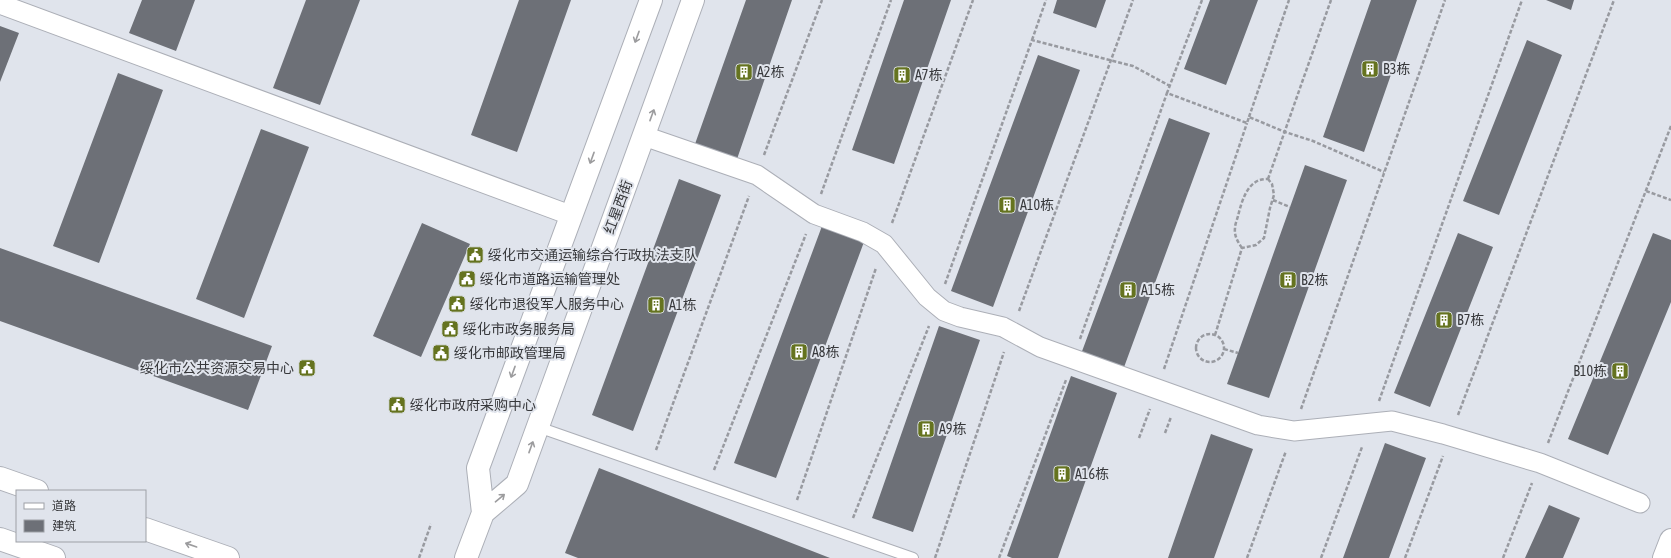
<svg xmlns="http://www.w3.org/2000/svg" width="1671" height="558" font-family="'Asap Condensed','Noto Sans SC',sans-serif">
	<style>
		.building { fill: #6d7077 }
		.lines { fill: none; stroke-linecap: round; stroke-linejoin: round }
		.lane-casing { stroke: #acafb7; stroke-width: 12 }
		.street-casing { stroke: #acafb7; stroke-width: 21 }
		.secondary-casing { stroke: #acafb7; stroke-width: 24 }
		.highway-casing { stroke: #acafb7; stroke-width: 24 }
		.path { stroke: #989aa0; stroke-width: 2.5; stroke-dasharray: 4 2; stroke-linecap: butt }
		.lane { stroke: #fff; stroke-width: 10 }
		.street { stroke: #fff; stroke-width: 19 }
		.secondary { stroke: #fff; stroke-width: 22 }
		.highway { stroke: #fff; stroke-width: 22 }
		.oneway { stroke: #9c9c9e }
		.labels { text-anchor: middle; dominant-baseline: central; stroke-width: 4; stroke-linejoin: round; paint-order: stroke }
		.poi-label { font-size: 14px; fill: #38393c; stroke: #e0e4ec; text-anchor: start }
		.street-label { font-size: 14px; fill: #38393c; stroke: #e0e4ec }
	</style>
	<rect width="100%" height="100%" fill="#e0e4ec"/>
	<path class="building" d="M142,0H195L176,51L129,33Z
		M306,0H360L320,105L273,88Z
		M519,0H571L517,152L471,135Z
		M746,0H792L737,159L695,144Z
		M904,0H951L894,164L852,150Z
		M1057,0H1106L1096,28L1053,13Z
		M1210,0H1258L1226,85L1184,69Z
		M1371,0H1417L1364,152L1323,137Z
		M1546,0H1574L1571,10Z
		M0,26L19,33L0,82Z
		M1527,40L1562,55L1499,215L1463,201Z
		M1038,55L1080,70L993,307L951,291Z
		M118,73L163,90L99,263L53,246Z
		M1169,118L1210,133L1123,370L1081,354Z
		M261,129L309,147L244,318L196,299Z
		M1305,165L1347,180L1269,398L1227,384Z
		M679,179L721,195L633,431L592,415Z
		M422,223L470,244L421,357L373,336Z
		M822,226L864,242L776,478L734,463Z
		M1458,233L1493,247L1430,407L1394,393Z
		M1653,233L1671,240V302L1608,455L1568,439Z
		M0,248L272,346L248,410L0,321Z
		M939,326L980,340L913,532L872,518Z
		M1071,376L1117,393L1058,558H1012L1007,556Z
		M1211,434L1253,449L1214,558H1168Z
		M1385,443L1426,458L1389,558H1343Z
		M599,468L830,558H578L565,553Z
		M1549,505L1580,518L1563,558H1525Z"/>
	<g class="lines">
		<defs>
			<path id="lane" d="M538,427L913,558"/>
			<path id="street" d="M0,4L570,215
				M644,136L757,175L814,214L863,232L884,244L927,297L944,311L960,317L1003,327L1040,347L1258,425L1294,431L1392,421L1443,434L1540,463L1640,503"/>
			<path id="secondary" d="M651,0L478,468L483,513L517,484L693,0
				M466,558L483,513
				M1664,558L1671,540"/>
			<path id="highway" d="M0,478L37,491
				M145,529L228,558
				M0,539L54,558"/>
		</defs>
		<use href="#lane" class="lane-casing"/>
		<use href="#street" class="street-casing"/>
		<use href="#secondary" class="secondary-casing"/>
		<use href="#highway" class="highway-casing"/>
		<path class="path" d="M1202,0L1167,93L1247,123L1249,117L1285,132L1313,141L1384,172
			M1032,40L1046,0
			M1249,117L1289,0
			M764,155L822,0
			M1268,179L1331,0
			M1646,191L1671,200
			M821,194L891,0
			M1273,200L1290,207
			M892,223L973,0
			M1242,248C1238,242 1234,236 1235,228C1235,224 1237,220 1238,216C1242,200 1248,178 1268,179
			M945,284L1032,40L1133,66L1170,86
			M1019,311L1133,0
			M1196 348a14 14 0 1 1 28 0a14 14 0 1 1-28 0Z
			M1215,335L1242,248L1256,245L1264,238L1270,208L1274,195L1272,184L1268,179
			M1080,339L1167,93
			M1224,349L1238,353
			M1164,369L1247,123
			M1379,401L1522,0
			M1301,409L1445,0
			M1458,415L1614,0
			M1165,433L1171,417
			M1139,438L1150,409
			M1548,443L1671,126
			M656,450L749,196
			M714,470L806,234
			M797,500L876,268
			M853,518L929,326
			M419,558L431,524
			M935,558L1004,352
			M999,558L1066,380
			M1247,558L1286,451
			M1321,558L1362,447
			M1405,558L1443,456
			M1503,558L1532,483"/>
		<use href="#lane" class="lane"/>
		<use href="#street" class="street"/>
		<use href="#secondary" class="secondary"/>
		<use href="#highway" class="highway"/>
	</g>
	<defs><path id="oneway-shaft" d="M-6 0H5M1.5-3L5.5 0L1.5 3" fill="none" stroke-width="1.6" stroke-linecap="round" stroke-linejoin="round"/></defs>
	<g class="oneway">
		<use href="#oneway-shaft" transform="translate(637 37) rotate(110)"/>
		<use href="#oneway-shaft" transform="translate(652 115) rotate(-70)"/>
		<use href="#oneway-shaft" transform="translate(592 158) rotate(110)"/>
		<use href="#oneway-shaft" transform="translate(513 372) rotate(110)"/>
		<use href="#oneway-shaft" transform="translate(531 447) rotate(-70)"/>
		<use href="#oneway-shaft" transform="translate(500 498) rotate(-40)"/>
		<use href="#oneway-shaft" transform="translate(191 545) rotate(-161)"/>
	</g>
	<defs>
		<symbol id="building-square" viewBox="-11 -11 22 22"><rect x="-9" y="-9" width="18" height="18" rx="4" fill="#65731f" stroke="#e0e4ec"/><path d="M-4-6H4V6H1V3H-1V6H-4ZM-2.5-4.3h1.7v1.8h-1.7ZM.8-4.3h1.7v1.8H.8ZM-2.5-1h1.7V.8h-1.7ZM.8-1h1.7V.8H.8Z" fill="#fff"/></symbol>
		<symbol id="civic-square" viewBox="-11 -11 22 22"><rect x="-9" y="-9" width="18" height="18" rx="4" fill="#65731f" stroke="#e0e4ec"/><path d="M-.6-6.5H3V-4.5H.6V-3L4-1V1h2V6H-6V1h2V-1L-.6-3ZM-1.2 2.5V6h2.4V2.5Z" fill="#fff"/></symbol>
	</defs>
	<g fill-rule="evenodd">
		<use href="#building-square" x="1360" y="59" width="20" height="20"/>
		<use href="#building-square" x="734" y="62" width="20" height="20"/>
		<use href="#building-square" x="892" y="65" width="20" height="20"/>
		<use href="#building-square" x="997" y="195" width="20" height="20"/>
		<use href="#civic-square" x="465" y="245" width="20" height="20"/>
		<use href="#civic-square" x="457" y="269" width="20" height="20"/>
		<use href="#building-square" x="1278" y="270" width="20" height="20"/>
		<use href="#building-square" x="1118" y="280" width="20" height="20"/>
		<use href="#civic-square" x="447" y="294" width="20" height="20"/>
		<use href="#building-square" x="646" y="295" width="20" height="20"/>
		<use href="#building-square" x="1434" y="310" width="20" height="20"/>
		<use href="#civic-square" x="440" y="319" width="20" height="20"/>
		<use href="#building-square" x="789" y="342" width="20" height="20"/>
		<use href="#civic-square" x="431" y="343" width="20" height="20"/>
		<use href="#civic-square" x="297" y="358" width="20" height="20"/>
		<use href="#building-square" x="1610" y="361" width="20" height="20"/>
		<use href="#civic-square" x="387" y="395" width="20" height="20"/>
		<use href="#building-square" x="916" y="419" width="20" height="20"/>
		<use href="#building-square" x="1052" y="464" width="20" height="20"/>
	</g>
	<g class="labels">
		<g class="poi-label">
			<text x="1383" y="69">B3栋</text>
			<text x="757" y="72">A2栋</text>
			<text x="915" y="75">A7栋</text>
			<text x="1020" y="205">A10栋</text>
			<text x="488" y="255">绥化市交通运输综合行政执法支队</text>
			<text x="480" y="279">绥化市道路运输管理处</text>
			<text x="1301" y="280">B2栋</text>
			<text x="1141" y="290">A15栋</text>
			<text x="470" y="304">绥化市退役军人服务中心</text>
			<text x="669" y="305">A1栋</text>
			<text x="1457" y="320">B7栋</text>
			<text x="463" y="329">绥化市政务服务局</text>
			<text x="812" y="352">A8栋</text>
			<text x="454" y="353">绥化市邮政管理局</text>
			<text x="294" y="368" text-anchor="end">绥化市公共资源交易中心</text>
			<text x="1607" y="371" text-anchor="end">B10栋</text>
			<text x="410" y="405">绥化市政府采购中心</text>
			<text x="939" y="429">A9栋</text>
			<text x="1075" y="474">A16栋</text>
		</g>
		<g class="street-label">
			<text transform="translate(618 207) rotate(-70)">红星西街</text>
		</g>
	</g>
	<rect x="16" y="490" width="130" height="52" fill="#e0e4ec" stroke="#9da0a6"/>
	<rect x="24" y="503" width="20" height="6" fill="#ffffff" stroke="#9da0a6"/>
	<text x="52" y="510" font-size="12" fill="#38393c">道路</text>
	<rect x="24" y="520" width="20" height="12" fill="#6d7077" stroke="#9da0a6"/>
	<text x="52" y="530" font-size="12" fill="#38393c">建筑</text>
</svg>
